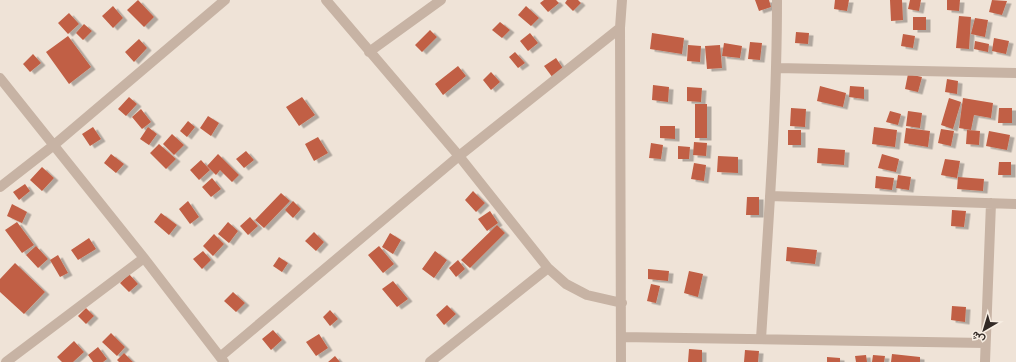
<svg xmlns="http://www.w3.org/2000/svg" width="1016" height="362" font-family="'Golos Text',Vazirmatn,sans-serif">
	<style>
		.building { fill: #c15f44; filter: url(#shadow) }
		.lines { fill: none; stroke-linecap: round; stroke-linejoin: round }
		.minor { stroke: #c7b3a4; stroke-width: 10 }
	</style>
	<defs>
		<filter id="shadow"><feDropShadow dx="4.5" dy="2.5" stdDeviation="0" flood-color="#0004"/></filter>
	</defs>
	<rect width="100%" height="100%" fill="#efe3d7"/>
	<path class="building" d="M138,0L154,17L144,27L127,10Z
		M544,0H556L559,3L548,12L540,3Z
		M567,0H578L581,3L573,11L565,3Z
		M755,0H769L771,7L759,11Z
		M835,0H849L847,11L834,9Z
		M890,0H902L903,20L891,21Z
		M910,0H921L919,11L908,9Z
		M947,0H960L959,11L947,10Z
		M992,0L1007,1L1002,15L989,12Z
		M113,6L123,18L113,28L102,16Z
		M526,6L539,18L531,26L518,15Z
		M69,13L79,24L68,34L58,23Z
		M959,16L971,17L969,49L956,48Z
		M913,17H926V30H913Z
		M975,18L988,20L985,37L971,34Z
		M500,22L510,30L502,38L492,30Z
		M84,24L92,31L83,40L76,33Z
		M430,30L437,37L422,52L415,45Z
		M796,32L809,33L808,44L795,43Z
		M530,33L538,43L528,51L520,41Z
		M652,33L684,38L682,54L650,49Z
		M903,34L915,36L913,48L901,46Z
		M68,36L91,67L69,84L46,52Z
		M994,38L1009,41L1006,54L992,51Z
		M139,39L147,48L134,62L125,52Z
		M975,41L989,44L988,52L974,49Z
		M750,42L762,43L760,60L748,59Z
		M724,43L742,46L740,58L722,56Z
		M688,45L701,46L700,62L687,61Z
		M720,45L722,68L707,69L705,46Z
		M515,52L525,63L518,68L509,57Z
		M33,54L41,63L30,72L23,64Z
		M556,58L564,70L553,78L544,66Z
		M458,66L466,76L443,95L435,84Z
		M491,72L500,82L491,90L483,80Z
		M908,74L922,77L918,92L905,89Z
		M947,79L958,81L957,94L945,92Z
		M653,85L669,87L668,102L652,100Z
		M820,86L846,93L843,107L817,101Z
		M850,86L864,87V99L849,97Z
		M687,87L702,88L701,102L687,101Z
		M129,97L137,104L126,116L118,109Z
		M302,97L315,115L299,126L286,107Z
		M949,98L961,102L953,129L941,125Z
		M963,98L993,103L991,118L974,115L971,130L959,128Z
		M695,104H707V138H695Z
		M791,108L806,109L805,127L790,126Z
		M999,108H1012V123H998Z
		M141,109L151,122L142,129L132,117Z
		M890,111L901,114L898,125L886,122Z
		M908,111L922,113L920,128L906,126Z
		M208,116L219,123L211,136L200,128Z
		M188,121L195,127L187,137L180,131Z
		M660,126H675V139L660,138Z
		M93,127L101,139L90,146L82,134Z
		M148,127L157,134L149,145L140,139Z
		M874,127L897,130L895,147L872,144Z
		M906,128L930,131L928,147L904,143Z
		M941,129L954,131L951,146L938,143Z
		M788,130H801V145H788Z
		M967,130L980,131L979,145L966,144Z
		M989,131L1010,135L1007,150L986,146Z
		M172,134L184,145L174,155L163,144Z
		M318,137L328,153L314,161L305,144Z
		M694,142L707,143L706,156L693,155Z
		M651,143L663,145L661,159L649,158Z
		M159,144L176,159L166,169L150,153Z
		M678,146L690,147L689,159H678Z
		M818,148L845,150L844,165L817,163Z
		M246,151L254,160L244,168L236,159Z
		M111,154L124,164L116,173L104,163Z
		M218,154L239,175L232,182L220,170L216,175L207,166Z
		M882,154L899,159L896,172L878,168Z
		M718,156L738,157V173L717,172Z
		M945,159L960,161L957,178L941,175Z
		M201,160L210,170L199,180L190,170Z
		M999,162H1011V175H998Z
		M694,163L706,165L704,181L691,179Z
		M42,167L54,178L42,191L30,180Z
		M898,175L911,177L909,190L896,188Z
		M876,176L894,178L892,190L875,188Z
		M958,177L984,179L983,191L957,189Z
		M212,178L221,189L211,197L202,187Z
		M25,184L30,191L19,200L13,192Z
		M473,191L485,203L476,212L465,200Z
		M281,193L290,201L264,228L255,220Z
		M747,197H759V215H746Z
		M188,201L199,217L190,224L179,209Z
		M293,201L301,209L293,218L285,210Z
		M12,204L27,212L22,223L7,216Z
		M952,210L966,211L964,227L951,226Z
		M490,211L498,223L487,231L478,219Z
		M161,213L177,225L169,235L154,222Z
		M250,217L258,226L248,235L240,226Z
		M17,222L34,245L22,253L5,230Z
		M228,222L238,231L229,243L218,234Z
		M497,225L505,233L470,268L461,260Z
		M314,232L324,242L316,251L305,241Z
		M390,233L401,240L393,254L382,247Z
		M214,234L224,244L213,256L203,246Z
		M89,238L96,249L78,260L71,250Z
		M36,246L48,259L38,268L26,255Z
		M379,246L394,264L383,273L368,255Z
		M787,247L817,250L815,264L786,261Z
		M203,251L211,260L202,269L193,259Z
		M435,251L447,260L434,278L422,269Z
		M58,255L68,273L60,277L50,260Z
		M279,257L288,263L282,272L273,266Z
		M458,260L465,269L456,277L449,268Z
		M15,263L45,292L24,314L0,292V279Z
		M648,269L669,271L668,281L648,279Z
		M689,271L703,274L698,297L684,293Z
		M129,274L138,284L129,292L120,283Z
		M393,281L408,299L397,307L382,289Z
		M651,284L660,286L656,303L647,301Z
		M233,292L245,303L236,312L224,301Z
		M447,305L456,314L444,325L436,315Z
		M952,306L966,307L965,322L951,320Z
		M86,308L94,316L86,324L78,316Z
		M330,310L338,319L330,326L323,317Z
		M273,330L282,340L271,350L262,339Z
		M111,333L125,347L117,356L102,342Z
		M319,334L328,348L316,356L306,342Z
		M74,341L84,352L73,362H62L57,357Z
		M98,347L107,359L103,362H93L88,355Z
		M689,349L702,350V362H688Z
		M745,350L759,351L758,362H744Z
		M124,353L133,362H119L117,360Z
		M892,354L920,357V362H891Z
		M866,355L867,362H856L855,356Z
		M873,355L885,356L884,362H872Z
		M335,356L340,362H328Z
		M827,357L840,358V362H827Z"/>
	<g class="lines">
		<path class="minor" d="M326,0L459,156L548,268L566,284L587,295L622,303
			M369,52L441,0
			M777,68L1016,73
			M0,78L144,258L224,362
			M0,187L54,145L225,0
			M770,196L1016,204
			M621,337L985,343
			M761,339C768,226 777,113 777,0
			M220,357L459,156L620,28
			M6,362L144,258
			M430,362L548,268
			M621,362L620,28L622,0
			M985,362L991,203"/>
	</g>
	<g transform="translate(984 330) rotate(218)" stroke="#f8eee3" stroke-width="3" paint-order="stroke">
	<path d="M0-3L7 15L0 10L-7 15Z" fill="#322925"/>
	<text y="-6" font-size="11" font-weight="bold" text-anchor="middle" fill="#322925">ش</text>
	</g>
</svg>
